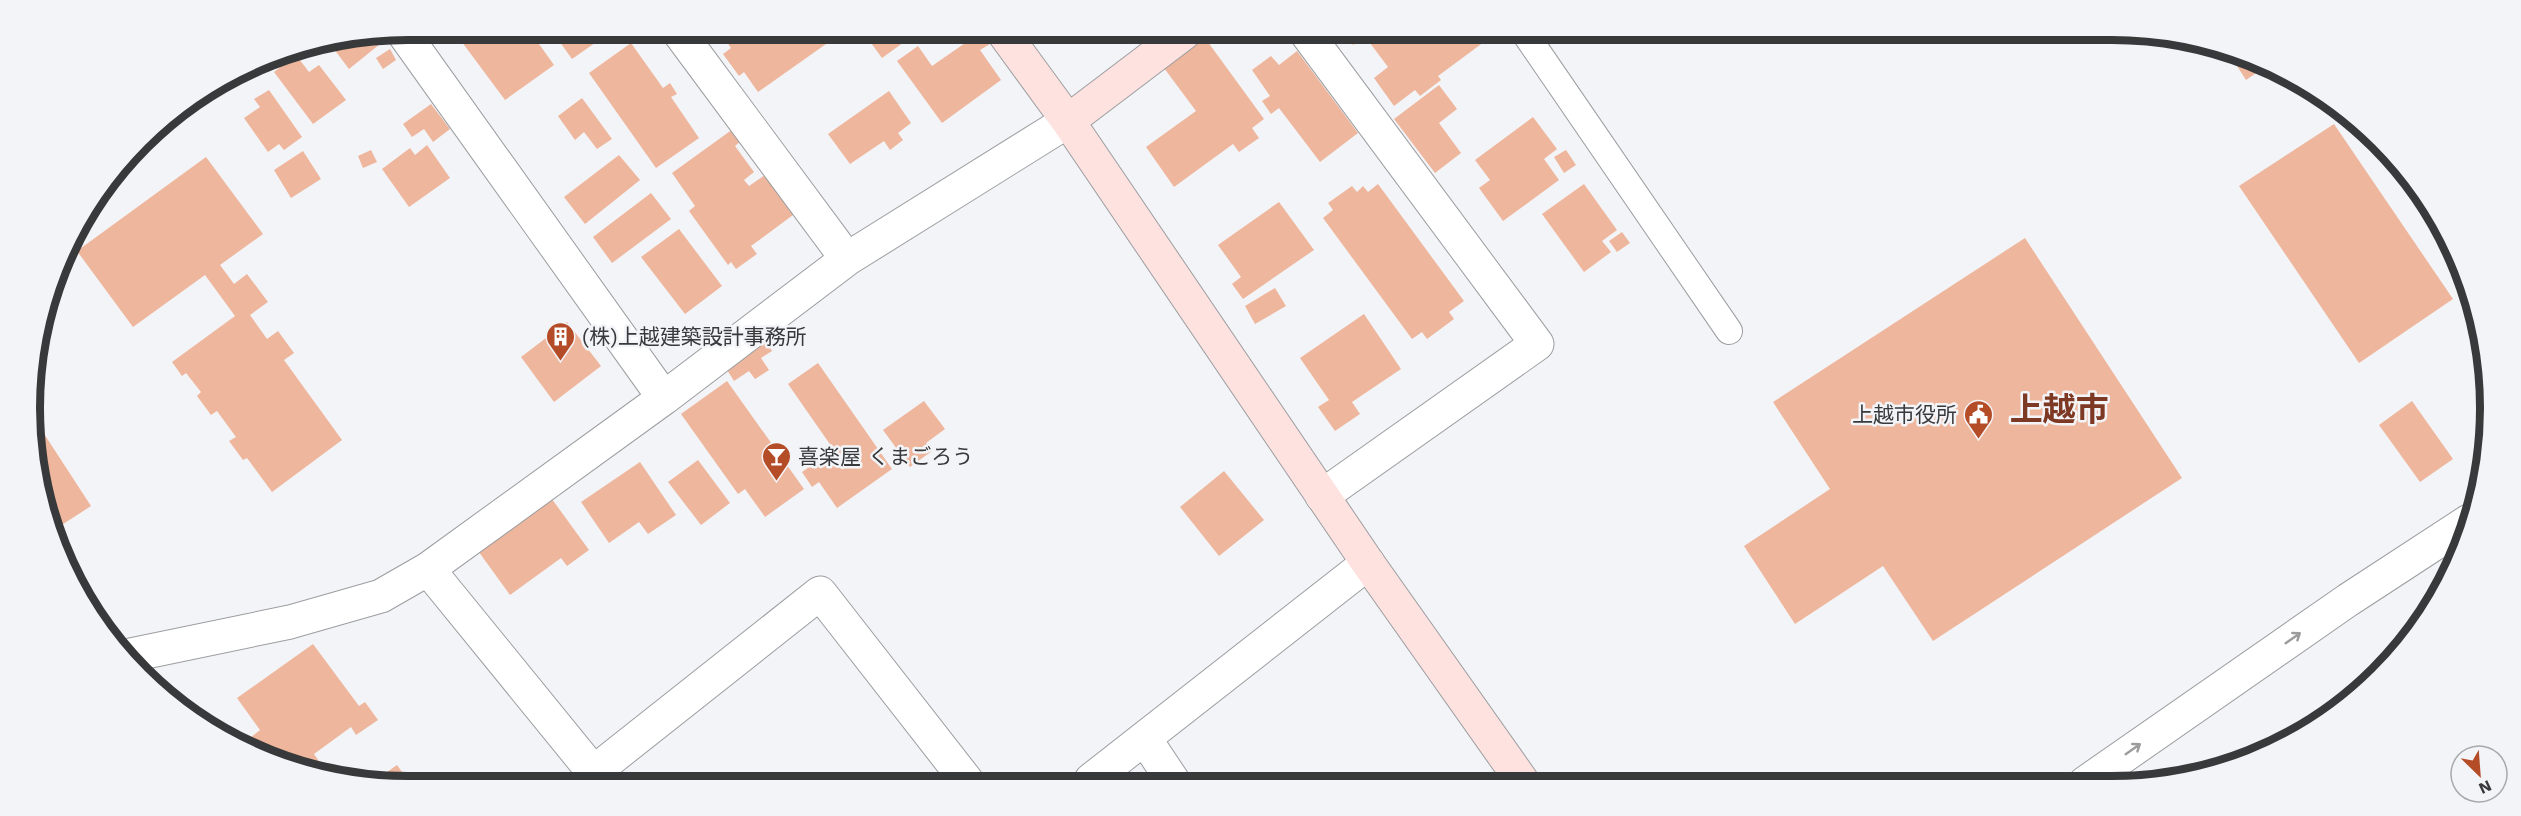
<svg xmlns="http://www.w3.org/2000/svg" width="2521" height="816" font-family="'Work Sans','Noto Sans JP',sans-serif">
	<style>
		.building { fill: #eeb69c }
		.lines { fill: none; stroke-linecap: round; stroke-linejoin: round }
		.lane-casing { stroke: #9c9da0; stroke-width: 28 }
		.street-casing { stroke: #9c9da0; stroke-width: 35 }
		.secondary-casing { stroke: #9c9da0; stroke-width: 35 }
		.lane { stroke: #fff; stroke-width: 26 }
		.street { stroke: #fff; stroke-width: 33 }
		.secondary { stroke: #fde2e0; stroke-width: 33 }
		.oneway { stroke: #9c9c9c }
		.labels { text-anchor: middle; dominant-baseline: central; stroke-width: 5; stroke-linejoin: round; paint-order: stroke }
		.poi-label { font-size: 21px; fill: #38393a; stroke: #f3f4f7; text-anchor: start }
		.town-label { font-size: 33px; font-weight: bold; fill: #7d3923; stroke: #f3f4f7 }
		.rim { fill: none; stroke: #38393a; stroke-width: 8 }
	</style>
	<rect width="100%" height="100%" fill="#f3f4f7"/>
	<path class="building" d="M453,30H529L554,65L505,100Z
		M552,31H612L572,59Z
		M719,31L817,32L826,44L758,92L744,72L739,76L723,54L731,48Z
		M863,32H918L882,58Z
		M981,32L990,44L980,50L1001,80L942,123L897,61L918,46L932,66Z
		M1327,34H1370L1353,45L1346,34L1334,43Z
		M1381,34H1478L1484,42L1438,76L1441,80L1420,96L1415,90L1394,106L1374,78L1388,67L1370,43Z
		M375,37L380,44L349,69L331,45Z
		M1205,38L1264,119L1252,128L1259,138L1239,152L1233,144L1174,187L1146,147L1196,111L1164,68Z
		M631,43L663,88L670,83L677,94L671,97L699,138L656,168L589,73Z
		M390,49L396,60L383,69L376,58Z
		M1297,51L1358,133L1320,162L1279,108L1271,114L1262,101L1270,96L1252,70L1271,56L1279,65Z
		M296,55L309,72L319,65L346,100L313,124L274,72Z
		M2230,55L2262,69L2246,80Z
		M1439,85L1457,109L1439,123L1461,153L1435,173L1394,119Z
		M269,90L302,137L284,150L279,144L268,152L244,118L260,107L254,99Z
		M889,91L911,123L898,133L903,140L890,150L884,141L850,164L828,134Z
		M582,98L612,139L597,149L584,132L575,140L558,116Z
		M431,104L450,129L433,142L424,129L412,137L403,124Z
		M1533,117L1557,149L1544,159L1559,180L1503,221L1479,188L1490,180L1475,160Z
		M2334,124L2453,299L2359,363L2239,186Z
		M733,129L741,141L735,146L754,172L744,180L749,186L765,175L793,215L751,246L757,254L736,269L731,262L728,265L689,211L695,206L672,173Z
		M427,145L450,178L409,207L382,169L410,148L415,155Z
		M371,150L377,162L363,168L358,156Z
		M1566,150L1576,165L1564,173L1554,157Z
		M303,151L321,179L291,198L274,170Z
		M619,155L640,180L585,224L564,197Z
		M206,157L263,234L220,265L234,284L247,274L268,302L250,315L267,339L278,331L294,353L284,360L342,440L272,492L247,458L243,460L229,441L236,437L217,411L211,415L197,396L201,392L186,373L182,376L172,362L235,316L205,275L133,327L77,251Z
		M1378,184L1464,301L1449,312L1454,319L1427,339L1422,332L1412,339L1323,218L1333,210L1328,203L1352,186L1357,192L1363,186L1368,192Z
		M1584,184L1617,230L1602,241L1611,252L1584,272L1542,214Z
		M651,193L671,219L612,263L593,237Z
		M1279,202L1314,250L1243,299L1232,284L1241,277L1218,245Z
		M679,229L722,286L685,314L641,257Z
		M1622,232L1630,243L1617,252L1609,241Z
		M2025,238L2182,478L1933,641L1883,566L1795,624L1744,546L1830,489L1773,402Z
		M1275,288L1286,306L1255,324L1245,306Z
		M1364,314L1401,369L1352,402L1360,414L1335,431L1318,407L1329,400L1300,358Z
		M567,322L601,366L554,402L521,357Z
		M759,331L772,351L761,358L769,370L755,379L749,371L734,381L722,362Z
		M818,363L892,469L837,508L819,482L812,487L802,472L834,450L788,384Z
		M727,381L804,489L765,517L745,489L738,494L681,414Z
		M924,401L945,429L926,443L932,451L910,467L883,430Z
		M2412,401L2453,459L2420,482L2379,425Z
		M37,423L91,506L54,530L43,506Z
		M698,460L730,503L701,525L668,482Z
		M640,462L676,515L648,534L639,522L609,543L581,502Z
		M1224,471L1264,520L1219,556L1180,507Z
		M549,495L589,550L567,566L561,558L510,595L476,548Z
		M313,644L359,706L365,702L378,720L356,735L351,727L314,754L323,767L316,771L245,742L260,730L237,698Z
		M397,765L407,779H377Z"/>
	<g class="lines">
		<defs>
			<path id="lane" d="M1526,35L1729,331"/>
			<path id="street" d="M402,31L664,398
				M678,31L847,259
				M1307,34L1537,344L1322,496
				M428,569L599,779
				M131,655L290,622L381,596L428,569L664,398L847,259L1068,121
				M1145,739L1173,781
				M594,772L820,593L966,780
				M1091,780L1368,563
				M2085,783L2348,600L2469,521"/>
			<path id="secondary" d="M1003,32L1068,121L1368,563L1522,781
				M1068,121L1184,33"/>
		</defs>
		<use href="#lane" class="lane-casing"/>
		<use href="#street" class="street-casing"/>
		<use href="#secondary" class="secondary-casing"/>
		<use href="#lane" class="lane"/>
		<use href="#street" class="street"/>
		<use href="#secondary" class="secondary"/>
	</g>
	<defs><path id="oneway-shaft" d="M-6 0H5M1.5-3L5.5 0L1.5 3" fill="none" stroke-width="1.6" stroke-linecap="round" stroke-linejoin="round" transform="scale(1.5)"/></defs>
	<g class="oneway">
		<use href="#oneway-shaft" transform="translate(2293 638) rotate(-35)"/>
		<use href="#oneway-shaft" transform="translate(2133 749) rotate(-35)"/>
	</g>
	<defs>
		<symbol id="building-pin" viewBox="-11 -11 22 30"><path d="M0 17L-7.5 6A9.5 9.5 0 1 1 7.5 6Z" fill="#b44c28" stroke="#f3f4f7"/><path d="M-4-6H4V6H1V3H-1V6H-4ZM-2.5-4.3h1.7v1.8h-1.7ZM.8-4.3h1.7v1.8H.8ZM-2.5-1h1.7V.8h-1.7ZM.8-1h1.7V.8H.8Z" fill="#fff"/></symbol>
		<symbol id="civic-pin" viewBox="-11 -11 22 30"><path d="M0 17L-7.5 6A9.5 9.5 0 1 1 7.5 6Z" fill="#b44c28" stroke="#f3f4f7"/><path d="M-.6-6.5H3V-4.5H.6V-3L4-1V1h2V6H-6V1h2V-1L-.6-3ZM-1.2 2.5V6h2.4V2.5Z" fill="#fff"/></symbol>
		<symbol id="bar-pin" viewBox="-11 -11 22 30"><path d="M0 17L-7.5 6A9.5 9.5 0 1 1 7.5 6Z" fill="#b44c28" stroke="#f3f4f7"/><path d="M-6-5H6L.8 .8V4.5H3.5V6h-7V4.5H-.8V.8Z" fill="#fff"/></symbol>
	</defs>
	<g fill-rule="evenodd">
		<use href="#building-pin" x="544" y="320" width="33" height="45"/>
		<use href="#civic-pin" x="1962" y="398" width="33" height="45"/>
		<use href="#bar-pin" x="760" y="440" width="33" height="45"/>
	</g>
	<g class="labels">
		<g class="poi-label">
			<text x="582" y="336">(株)上越建築設計事務所</text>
			<text x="1957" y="414" text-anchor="end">上越市役所</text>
			<text x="798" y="456">喜楽屋 くまごろう</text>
		</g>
		<g class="town-label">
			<text x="2059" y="409">上越市</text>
		</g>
	</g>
	<path d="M0 0H2521V816H0ZM408 40H2112A368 368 0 0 1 2480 408V408A368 368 0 0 1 2112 776H408A368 368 0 0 1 40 408V408A368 368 0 0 1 408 40Z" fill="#f3f4f7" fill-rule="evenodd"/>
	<path class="rim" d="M408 40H2112A368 368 0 0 1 2480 408V408A368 368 0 0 1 2112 776H408A368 368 0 0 1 40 408V408A368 368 0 0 1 408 40Z"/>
	<g transform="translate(2479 774) rotate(155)"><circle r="28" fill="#f3f4f7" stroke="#a8a9ab" stroke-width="1.5"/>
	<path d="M0-4.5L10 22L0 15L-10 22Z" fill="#b44c28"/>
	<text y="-9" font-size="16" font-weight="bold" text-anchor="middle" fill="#38393a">N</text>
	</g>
</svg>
